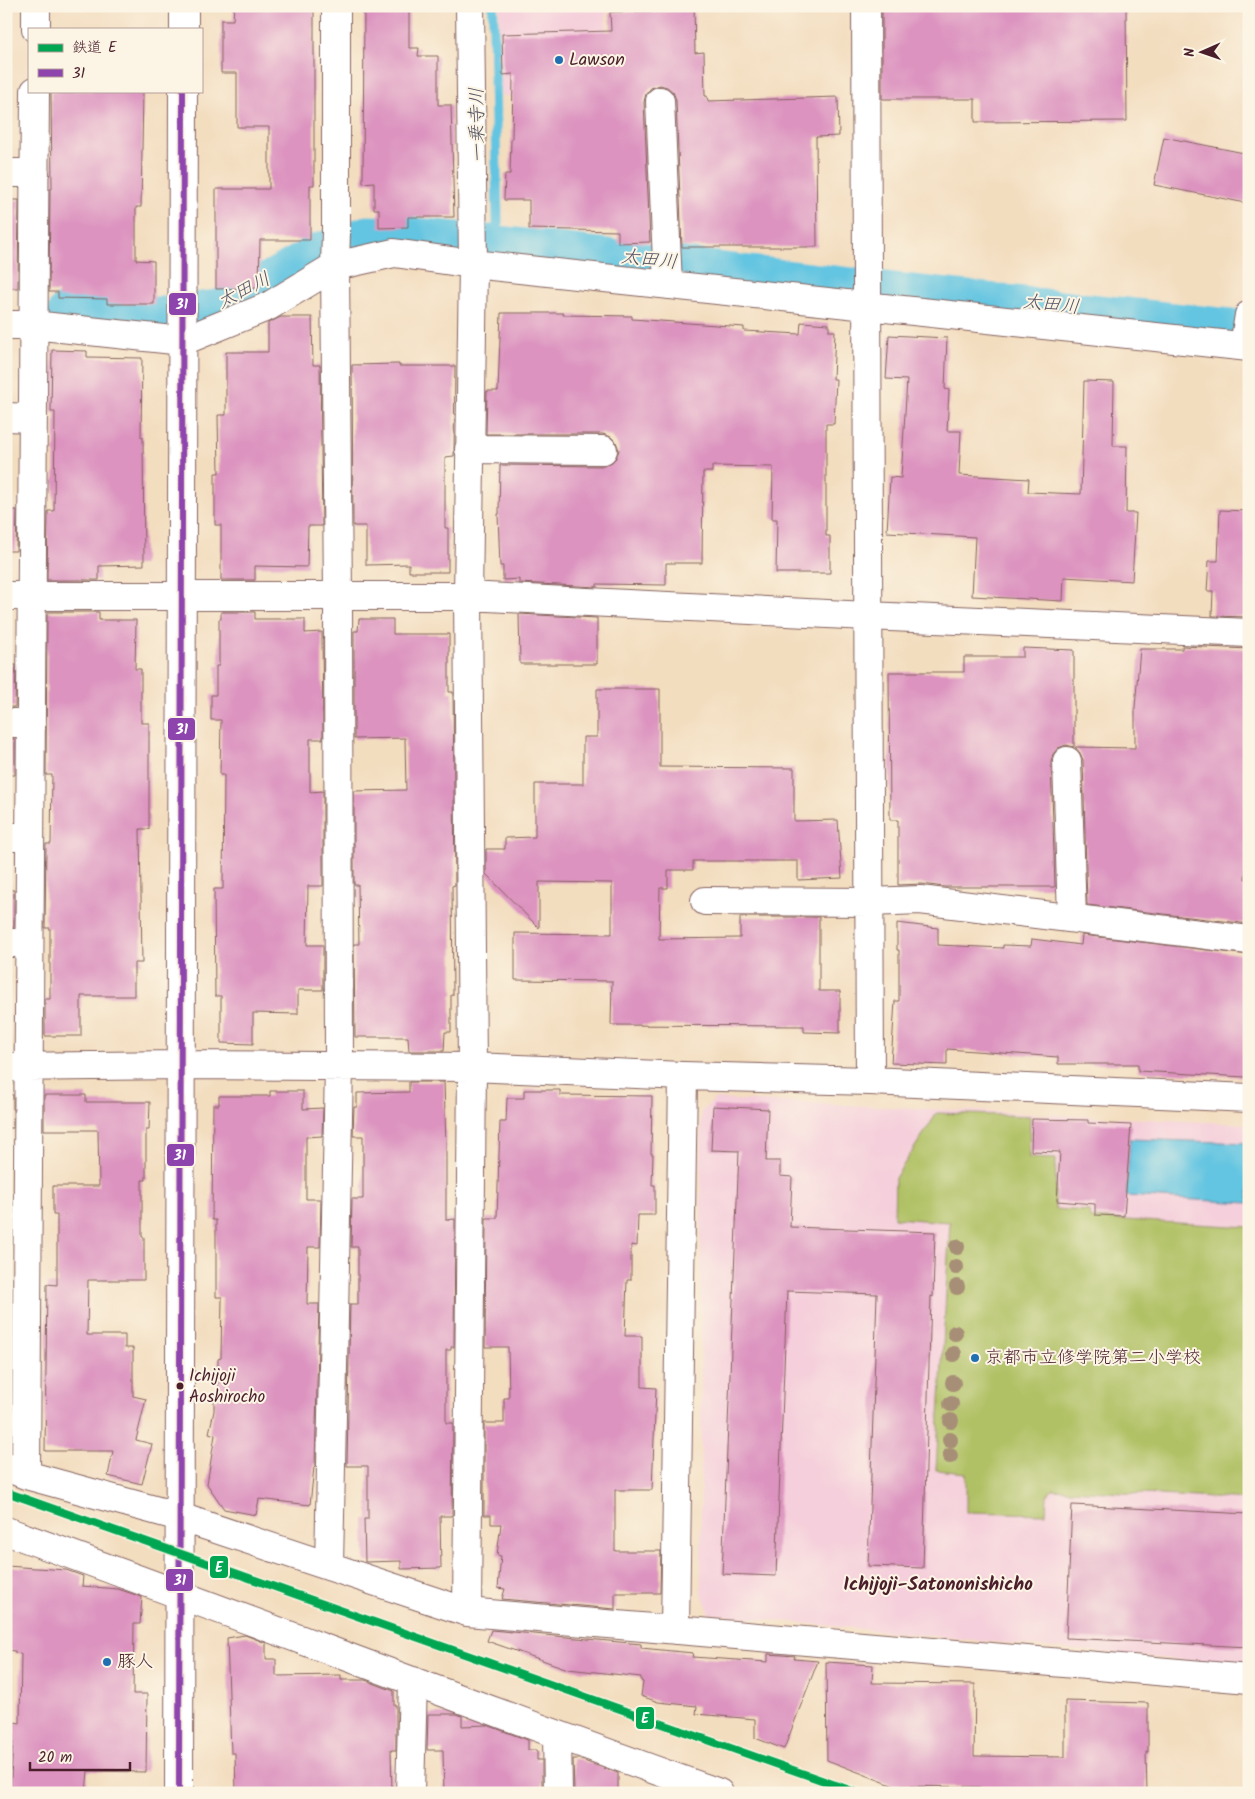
<svg xmlns="http://www.w3.org/2000/svg" width="1255" height="1799" font-family="Kalam,'Klee One',sans-serif">
	<style>
		.built { fill: #f5cfdb }
		.green { fill: #b0c165; stroke: #7d7048 }
		.water { fill: #63c5e1; stroke: #567286 }
		.lines { fill: none; stroke-linecap: round; stroke-linejoin: round }
		.stream { stroke: #63c5e1; stroke-width: 10 }
		.canal { stroke: #63c5e1; stroke-width: 35 }
		.building { fill: #dc93bf }
		.minor-casing { stroke: #85625f; stroke-width: 30 }
		.minor { stroke: #fff; stroke-width: 28 }
		.bus-1-casing { stroke: #fcf5e5; stroke-width: 10 }
		.bus-1 { stroke: #8e44ad; stroke-width: 6 }
		.rail-1-casing { stroke: #fcf5e5; stroke-width: 11 }
		.rail-1 { stroke: #00a651; stroke-width: 8 }
		.tree { fill: #a78f77 }
		.poi-dot { fill: #1f6fb2; stroke: #fcf5e5; stroke-width: 2 }
		.bus-dot { fill: #4a1f2b; stroke: #fcf5e5; stroke-width: 2 }
		.labels { text-anchor: middle; dominant-baseline: central; stroke-width: 4; stroke-linejoin: round; paint-order: stroke }
		.bus-label { font-size: 17px; fill: #4a1f2b; stroke: #fcf5e5; text-anchor: start }
		.poi-label { font-size: 18px; fill: #4a1f2b; stroke: #fcf5e5; text-anchor: start }
		.water-label { font-size: 19px; font-style: italic; fill: #525162; stroke: #fcf5e5 }
		.neighbourhood-label { font-size: 19px; font-weight: bold; fill: #4a1f2b; stroke: #fcf5e5 }
		.line-badge { stroke: #fcf5e5; stroke-width: 2 }
		.badge-label { font-size: 14px; text-anchor: middle; font-weight: bold; fill: #fff }
	</style>
	<rect width="100%" height="100%" fill="#fcf5e5"/>
	<filter id="ink" filterUnits="userSpaceOnUse"><feTurbulence type="fractalNoise" baseFrequency=".02" numOctaves="2"/><feDisplacementMap in="SourceGraphic" scale="10" xChannelSelector="R" yChannelSelector="G"/><feConvolveMatrix kernelMatrix="1 2 1 2 8 2 1 2 1" color-interpolation-filters="sRGB"/></filter>
	<filter id="wash" filterUnits="userSpaceOnUse"><feTurbulence type="fractalNoise" baseFrequency=".0096" numOctaves="4" result="noise"/><feDisplacementMap in="SourceGraphic" scale="20" xChannelSelector="R" yChannelSelector="G"/><feGaussianBlur stdDeviation="1.12" result="paint"/><feColorMatrix in="noise" values="0 0 0 0 0 0 0 0 0 0 0 0 0 0 0 0 0 1.4 0 .05"/><feComposite in="paint" operator="in"/></filter>
	<g filter="url(#wash)">
		<rect width="100%" height="100%" fill="#f3ddbf"/>
		<path class="built" d="M499,6H606L607,94L501,96Z
			M715,1099L1249,1124V1667L710,1614L701,1592V1112Z"/>
		<path class="green" d="M937,1113L1030,1116L1029,1158L1056,1159L1055,1209L1089,1211L1090,1218L1249,1227V1500L1052,1489L1047,1496L1046,1514L966,1512V1473L936,1470L950,1222L894,1218L895,1178Z"/>
		<path class="water" d="M1130,1139L1249,1143V1203L1126,1196Z"/>
		<g class="lines">
			<path class="stream" d="M493,6L498,243"/>
			<path class="canal" d="M65,311L132,317L219,307L320,250L367,233L404,234L498,243L893,290L1249,328"/>
		</g>
		<g id="blocks">
			<path class="building" d="M234,6L314,8V185H310V240H260L259,288L216,289V189H269V127H237V73H221V20H233Z
				M364,6H409V48H419L418,56H438V105H451L454,217H408V227L379,228V209H374V182L363,183Z
				M658,6H694L695,53L704,52L705,96H707L708,101L838,97L839,136L816,137L817,247H682L676,100L673,92L667,87L660,85L651,88L646,94L644,102L650,242L618,243V231L529,229V200H504L505,174H510L511,139H512L513,74L503,75L502,34L611,31L610,12L658,11Z
				M882,6H1126L1127,121L975,122V99H882Z
				M51,91H143L141,207H136V260L154,261V304H107V299L58,298V292H49L50,189H52Z
				M1164,137L1249,154V187L1246,203L1154,185Z
				M6,200H19L18,288H6Z
				M501,313H563V315L632,316V319L744,327V331L800,334L801,322L829,324V331H835L833,379H836L834,424H826V536H830V573H776L777,519H772L773,467L712,466V472H703L702,563H666V585L597,584V587L519,583V579L503,580V566H500L498,514H499L500,465L603,466L611,463L616,458L619,450L616,442L611,437L603,434H486L487,391H498Z
				M281,317H312L313,365H320L322,526H308L307,567L255,566V580H221V525H215V473H219L218,415H226V352H268V323Z
				M889,335L947,338L945,389L949,390L947,431H961L959,475L1029,479L1028,492L1081,494L1084,381L1114,382L1113,446H1127L1126,513H1136L1132,581L1064,577L1063,601L972,596L975,537L887,532L890,477L901,478L907,380L886,379Z
				M52,350L87,351V357L142,358L141,437H143L144,565L99,566V580H47L48,511H54L55,412H51Z
				M399,364V366H455L454,456L445,457V528H448V572H409V564L366,565V526H353L352,365Z
				M6,510H17L16,551H6Z
				M1220,510L1249,511V617L1212,616L1213,591H1207L1209,561H1218Z
				M47,612H99V620H136L135,669H141V723H149V829H140L142,963H134V996H81V1036H45V999H50V928H45L46,844H51L52,775H46Z
				M221,612H255V619H305V633L322,632L323,739H310V792L323,791V886H308L307,945H323V990H298V1014L253,1013V1044L221,1043V996H215L214,889H223L224,775H220L221,720H211V695H216V666H219V619H221Z
				M519,614L597,618V664H520Z
				M359,619H393V634H449V692H453L455,885L452,886L453,995H451V1032H445L444,1051H409L408,1037H355L354,944H359L358,885H354V791L406,790L405,738L354,739V631H358Z
				M1182,646L1249,649V827L1245,879H1249V924L1087,905L1083,760L1080,753L1075,747L1135,748V707L1140,649H1182Z
				M1023,648L1074,650V747L1066,745L1058,748L1053,754L1051,762L1055,887H944L922,884L898,885V820H890L889,672H964V657H1023Z
				M6,665H16L15,707H6Z
				M597,689H660V767L794,768V821L838,820L842,878L798,880V861H693V870H668V888H660L659,939L740,938V917H819V991H840V1033L804,1032V1026L611,1025L612,981L515,980V933L612,934V883L539,882V928L486,874V849H505V838L535,837V784H583V737H597Z
				M6,739H15V775H6Z
				M6,890H14V927H6Z
				M897,923L938,928V945L1003,948V945L1031,946L1032,939L1081,945L1082,935L1249,955V997L1245,1077L1138,1071V1064H1058V1057L947,1049V1065L891,1063L895,1001H899V950H897Z
				M409,1082H444L446,1144V1220L455,1219L454,1347H451V1350H446V1423H453L452,1516H440L441,1568L401,1569V1561L365,1562L364,1519H368V1466H347L350,1304H358V1247H351L352,1199H363V1136H353L354,1107H357V1093L409,1092Z
				M524,1090H560V1095L652,1096L651,1154H653L652,1185H655V1215H638L637,1246L631,1245V1280H627L625,1336H642V1387L656,1388L652,1490H615V1551H661L660,1593H615V1609L502,1599L505,1589L498,1588L501,1556L497,1555L501,1524H491V1515H484V1423H504V1398H509L508,1347H485L486,1218H497L500,1122H506L507,1098H524Z
				M270,1091H303V1109L323,1108L322,1136L306,1137V1199H321L320,1247H308L307,1304H319L315,1467H314L310,1505L259,1499L256,1515L224,1509L207,1484L215,1435L209,1433L214,1411V1399H218V1359L221,1358L222,1297H216V1220H212L213,1105H219V1096H270Z
				M6,1094L13,1095V1128H6Z
				M44,1095H86V1102H150L149,1130H146V1180H142V1237H144V1280H88L87,1335H125V1348H133V1396L146,1399L136,1440L152,1444L142,1484L108,1476L113,1451H45L47,1284L57,1285V1215H53V1186H99L98,1130H44Z
				M713,1106L768,1109L766,1161H780V1176L792,1177L790,1227L935,1232L933,1297L931,1296L923,1568L868,1566L877,1294L787,1291L776,1576L722,1574L739,1151L711,1150Z
				M1032,1119L1088,1120V1123L1131,1125L1124,1216L1095,1215V1204L1057,1201L1060,1152L1031,1151Z
				M1072,1505L1249,1514V1647L1066,1638Z
				M6,1566L66,1570L83,1576L82,1586L118,1589L142,1597L140,1624H134L133,1694H147L146,1772L88,1771L86,1793H10L14,1722L20,1723L21,1654L15,1653V1651L6,1650Z
				M491,1630L641,1644V1648L693,1653L692,1657L768,1662V1654L795,1656L794,1659L818,1661L784,1749L755,1738V1719L696,1714L697,1706L658,1702L641,1696L643,1682L641,1681V1677L568,1669L487,1641Z
				M245,1635L266,1643V1659H276V1676L341,1675V1680H365L394,1691V1705H396V1750H391L392,1793H236L235,1753H231L227,1638Z
				M826,1662L873,1665L872,1683L975,1684L974,1756L1065,1757V1701L1148,1703V1752H1146L1147,1793H980V1787L894,1786L827,1760Z
				M428,1714H457L462,1716V1726L487,1725L528,1740V1750H537V1760H542V1791L444,1793L443,1750H427Z
				M573,1759H578L618,1773V1793H586V1791H574Z"/>
		</g>
	</g>
	<g filter="url(#ink)">
		<use href="#blocks" fill-opacity="0" stroke="#85625f" stroke-width="1"/>
		<g class="lines">
			<defs>
				<path id="minor" d="M866,6L870,1081
					M36,29V6
					M184,29V6
					M660,101L668,285
					M6,173H35
					M6,325H33L183,341L269,306L335,266L394,253L473,264L1249,347
					M1244,346L1249,315
					M6,417L33,418
					M469,449L603,450
					M6,596H468L868,616L1249,633
					M6,723H31
					M1067,761L1072,918
					M6,837H30
					M705,901L870,902L920,900L1249,940
					M6,943H29
					M6,1067L181,1065L472,1067L683,1076L870,1081L1249,1098
					M6,1467L26,1475L180,1517L467,1612L1249,1679
					M26,1475L35,91
					M6,1531C244,1617 480,1708 719,1793
					M329,1566L339,1066L338,597L335,266L336,232V6
					M467,1612L472,1067L468,596L473,264L470,6
					M675,1630L683,1076
					M557,1735L558,1793
					M179,1793L183,91
					M410,1793L413,1681"/>
			</defs>
			<use href="#minor" class="minor-casing"/>
			<use href="#minor" class="minor"/>
			<defs>
				<path id="bus-1" d="M179,1793L183,91"/>
			</defs>
			<use href="#bus-1" class="bus-1-casing"/>
			<use href="#bus-1" class="bus-1"/>
			<defs>
				<path id="rail-1" d="M6,1492L858,1793"/>
			</defs>
			<use href="#rail-1" class="rail-1-casing"/>
			<use href="#rail-1" class="rail-1"/>
		</g>
		<g class="tree">
			<circle cx="957" cy="1247" r="8"/>
			<circle cx="956" cy="1267" r="8"/>
			<circle cx="957" cy="1287" r="8"/>
			<circle cx="955" cy="1333" r="8"/>
			<circle cx="954" cy="1354" r="8"/>
			<circle cx="953" cy="1383" r="8"/>
			<circle cx="951" cy="1404" r="8"/>
			<circle cx="951" cy="1421" r="8"/>
			<circle cx="950" cy="1440" r="8"/>
			<circle cx="950" cy="1456" r="8"/>
		</g>
	</g>
	<g class="poi-dot">
		<circle cx="559" cy="60" r="5"/>
		<circle cx="975" cy="1358" r="5"/>
		<circle cx="107" cy="1662" r="5"/>
	</g>
	<circle class="bus-dot" cx="180" cy="1386" r="4.5"/>
	<g class="labels">
		<g class="bus-label">
			<text x="189" y="1376">Ichijoji<tspan x="189" dy="21">Aoshirocho</tspan></text>
		</g>
		<g class="poi-label">
			<text x="569" y="60">Lawson</text>
			<text x="985" y="1358">京都市立修学院第二小学校</text>
			<text x="117" y="1662">豚人</text>
		</g>
		<g class="water-label">
			<text transform="translate(478 125) rotate(-91)">一乗寺川</text>
			<text transform="translate(649 260) rotate(6)">太田川</text>
			<text transform="translate(244 291) rotate(-27)">太田川</text>
			<text transform="translate(1051 305) rotate(6)">太田川</text>
		</g>
		<g class="neighbourhood-label">
			<text x="938" y="1585">Ichijoji-Satononishicho</text>
		</g>
	</g>
	<g class="line-badge">
		<rect x="168" y="292" width="29" height="24" rx="5" fill="#8e44ad"/>
		<rect x="167" y="717" width="29" height="24" rx="5" fill="#8e44ad"/>
		<rect x="166" y="1143" width="29" height="24" rx="5" fill="#8e44ad"/>
		<rect x="209" y="1555" width="20" height="24" rx="5" fill="#00a651"/>
		<rect x="165" y="1568" width="29" height="24" rx="5" fill="#8e44ad"/>
		<rect x="635" y="1706" width="20" height="24" rx="5" fill="#00a651"/>
	</g>
	<g class="badge-label">
		<text x="182" y="309">31</text>
		<text x="182" y="734">31</text>
		<text x="180" y="1160">31</text>
		<text x="219" y="1572">E</text>
		<text x="180" y="1585">31</text>
		<text x="645" y="1723">E</text>
	</g>
	<rect width="1255" height="1799" fill="none" stroke="#fcf5e5" stroke-width="25"/>
	<rect x="28" y="28" width="175" height="65" fill="#fcf5e5" stroke="#b59f9b"/>
	<rect x="38" y="44" width="25" height="8" fill="#00a651" stroke="#b59f9b"/>
	<text x="72" y="52" font-size="15" fill="#4a1f2b">鉄道 E</text>
	<rect x="38" y="69" width="25" height="8" fill="#8e44ad" stroke="#b59f9b"/>
	<text x="72" y="78" font-size="15" fill="#4a1f2b">31</text>
	<g transform="translate(1202 52) rotate(268)" stroke="#fcf5e5" stroke-width="4" paint-order="stroke">
	<path d="M0-4L9 19L0 12L-9 19Z" fill="#4a1f2b"/>
	<text y="-8" font-size="14" font-weight="bold" text-anchor="middle" fill="#4a1f2b">N</text>
	</g>
	<path d="M30 1762v8h100v-8" fill="none" stroke="#4a1f2b" stroke-width="2.5"/>
	<text x="38" y="1762" font-size="15" fill="#4a1f2b" stroke="#fcf5e5" stroke-width="4" paint-order="stroke">20 m</text>
</svg>
